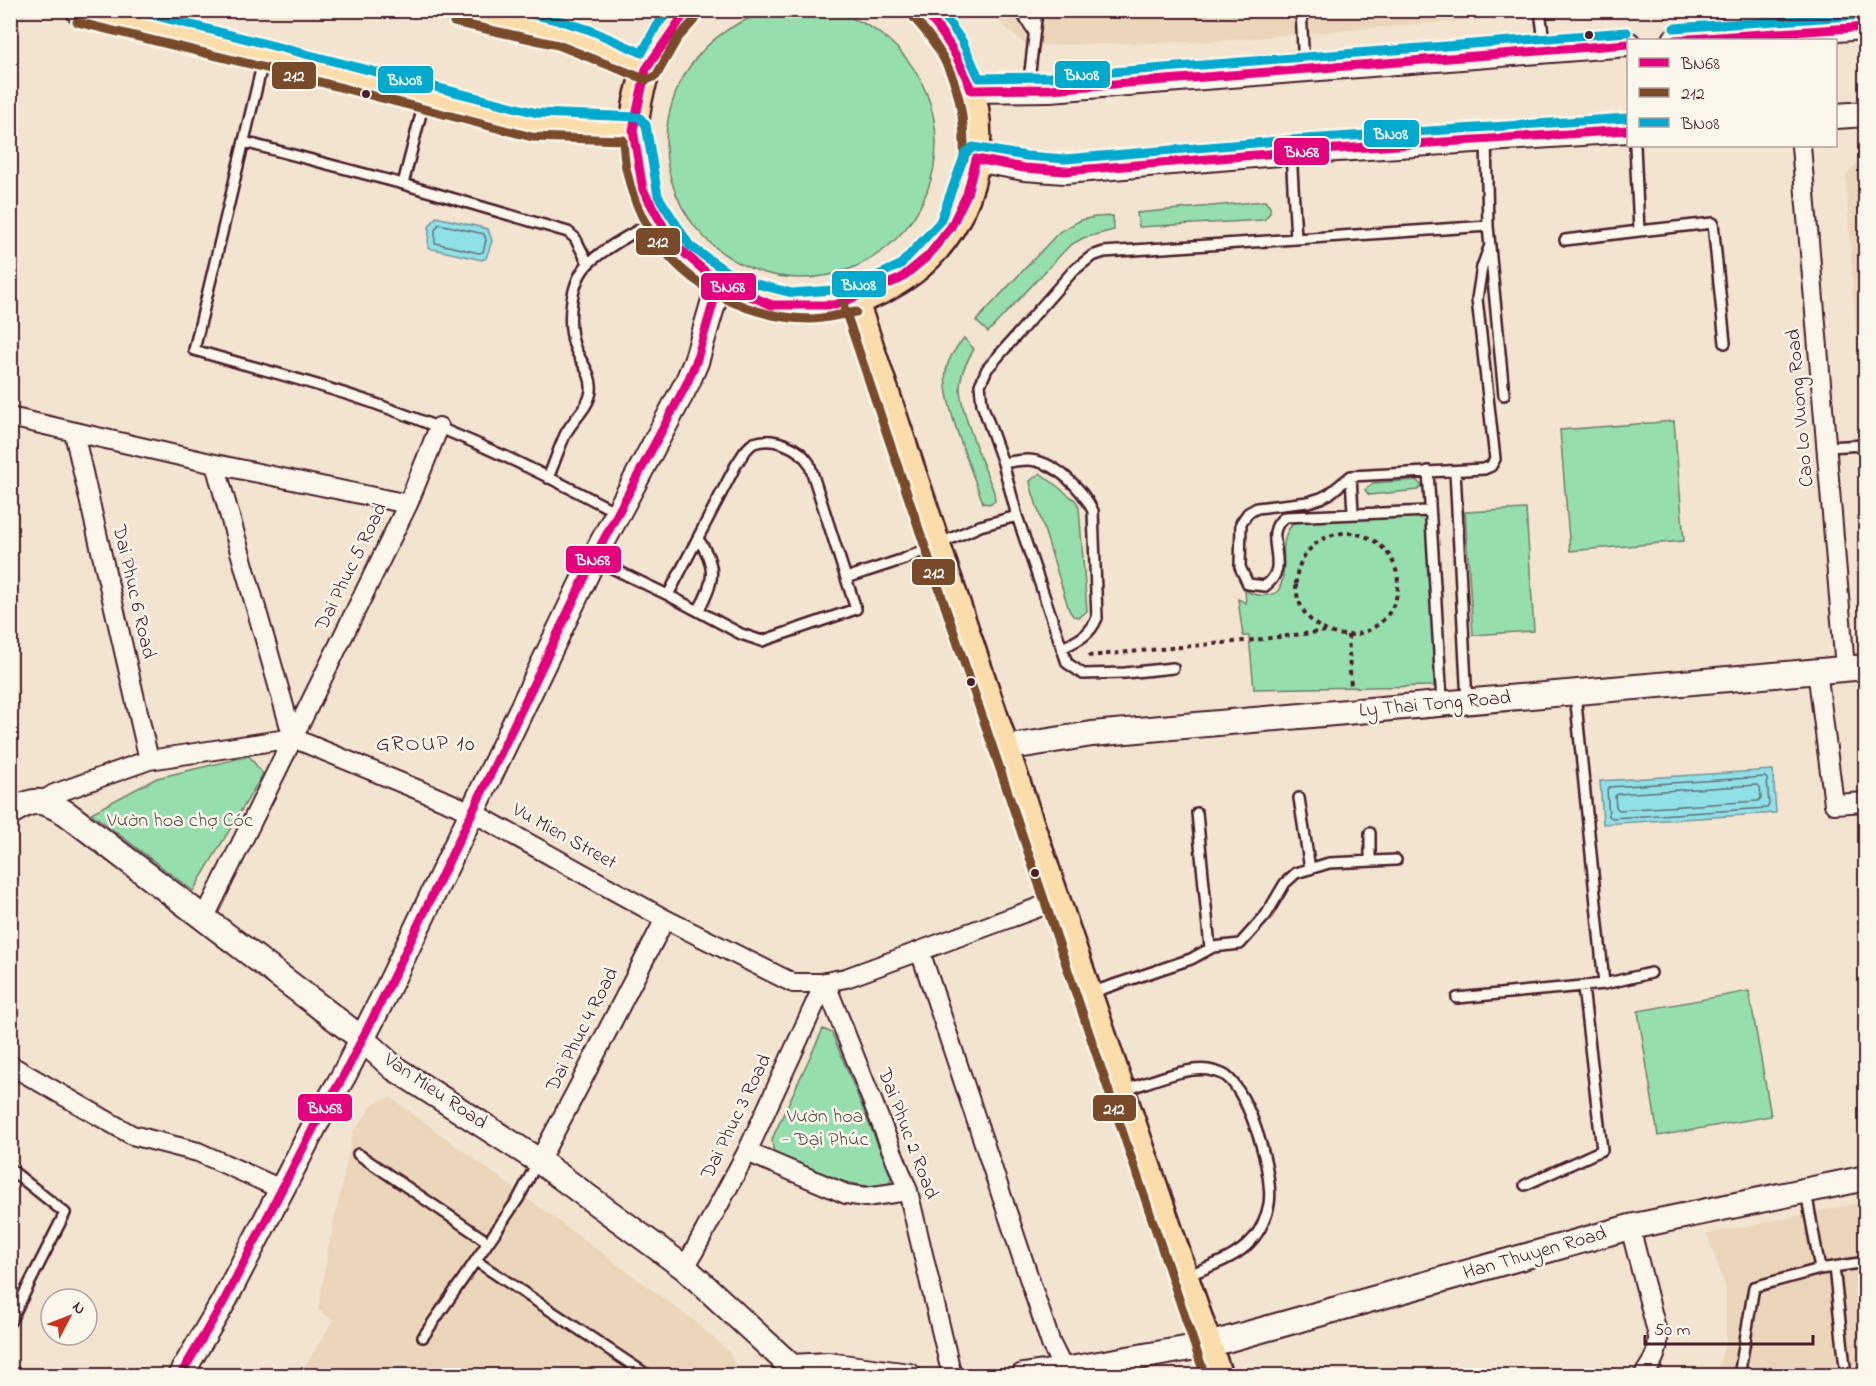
<svg xmlns="http://www.w3.org/2000/svg" width="1876" height="1386" font-family="'Indie Flower',sans-serif">
	<style>
		.built { fill: #ebd6bc }
		.green { fill: #96dead; stroke: #707e6c; stroke-width: 1.5 }
		.water { fill: #90e1e7; stroke: #74939c; stroke-width: 1.5 }
		.lines { fill: none; stroke-linecap: round; stroke-linejoin: round }
		.shore { stroke: #666d76; stroke-width: 1.5 }
		.lane-casing { stroke: #4a1f2b; stroke-width: 14 }
		.street-casing { stroke: #4a1f2b; stroke-width: 22 }
		.secondary-casing { stroke: #4a1f2b; stroke-width: 28 }
		.primary-casing { stroke: #4a1f2b; stroke-width: 32 }
		.path { stroke: #4a1f2b; stroke-width: 4; stroke-dasharray: 4.5 4.5; stroke-linecap: butt }
		.lane { stroke: #fbf7ec; stroke-width: 9 }
		.street { stroke: #fbf7ec; stroke-width: 18 }
		.secondary { stroke: #fbf7ec; stroke-width: 24 }
		.primary { stroke: #fbddab; stroke-width: 27 }
		.bus-1-casing { stroke: #fbf7ec; stroke-width: 14 }
		.bus-2-casing { stroke: #fbf7ec; stroke-width: 14 }
		.bus-3-casing { stroke: #fbf7ec; stroke-width: 14 }
		.bus-1 { stroke: #e5007d; stroke-width: 9 }
		.bus-2 { stroke: #7a4b2a; stroke-width: 9 }
		.bus-3 { stroke: #00a9ce; stroke-width: 9 }
		.bus-dot { fill: #4a1f2b; stroke: #fbf7ec; stroke-width: 2 }
		.labels { text-anchor: middle; dominant-baseline: central; stroke-width: 5; stroke-linejoin: round; paint-order: stroke }
		.street-label { font-size: 20px; fill: #4a1f2b; stroke: #fbf7ec }
		.park-label { font-size: 20px; fill: #5d4f4c; stroke: #fbf7ec }
		.quarter-label { font-size: 22px; letter-spacing: 1.5px; fill: #4a1f2b; stroke: #fbf7ec }
		.line-badge { stroke: #fbf7ec; stroke-width: 2 }
		.badge-label { font-size: 16px; text-anchor: middle; font-weight: bold; fill: #fff }
	</style>
	<rect width="100%" height="100%" fill="#f2e4d0"/>
	<filter id="ink" filterUnits="userSpaceOnUse"><feTurbulence type="fractalNoise" baseFrequency=".0167" numOctaves="2"/><feDisplacementMap in="SourceGraphic" scale="12" xChannelSelector="R" yChannelSelector="G"/><feConvolveMatrix kernelMatrix="1 2 1 2 8 2 1 2 1" color-interpolation-filters="sRGB"/></filter>
	<g filter="url(#ink)">
		<path class="built" d="M987,11H1575L1220,41L1027,46Z
			M1865,153V486L1846,176Z
			M390,1097L697,1323L730,1353L738,1375L299,1376L333,1320L318,1310L328,1249L353,1132L374,1103Z
			M1865,1202V1375H1716L1726,1341V1289L1707,1234Z"/>
		<path class="green" d="M666 143a135 135 0 1 1 270 0a135 135 0 1 1-270 0Z
			M1265,201L1270,207V213L1264,220L1139,227L1137,213Z
			M1113,216L1114,230L1083,238L1069,246L988,332L976,321L1059,232L1081,220L1095,217Z
			M964,338L974,349C967,361 960,374 960,388C961,414 984,466 994,492L995,501L989,504L983,503C973,473 941,400 946,371C948,359 956,347 964,338Z
			M1674,421L1684,541L1570,551L1560,430Z
			M1040,473L1076,501L1079,508L1087,611L1080,617L1073,616L1069,610L1031,487L1030,481Z
			M1416,480L1422,486L1418,490L1369,495L1365,490L1373,483Z
			M1526,509L1534,631L1473,635L1465,512Z
			M1429,511L1434,686L1254,689L1249,636H1243L1238,599L1246,603L1245,590C1255,596 1268,598 1278,591C1292,568 1272,537 1298,520Z
			M249,756L263,774L193,891L91,813L157,778Z
			M1749,991L1771,1116L1658,1136L1638,1011Z
			M823,1029L832,1033L891,1177L890,1182L884,1187C843,1186 815,1172 778,1156L773,1149L772,1139Z"/>
		<path class="water" d="M436,217L488,229L492,241L486,258L482,260L428,248L429,227Z
			M1773,770L1776,813L1603,824L1600,781Z"/>
		<g class="lines">
			<path class="shore" d="M439,224L484,234L486,240L483,252L479,253L435,243V230Z
				M1765,777L1767,779L1769,805L1767,808L1612,818L1609,816L1607,790L1609,787Z
				M1757,785L1760,787L1761,798L1758,801L1619,810L1616,807L1615,796L1618,794Z"/>
			<defs>
				<path id="lane" d="M1020,10L1034,33
					M1301,10L1304,68
					M1540,10L1545,50
					M1715,10L1716,35
					M264,57L194,350C258,369 326,385 387,408C467,436 542,473 616,512
					M1028,89L1037,11L1050,10
					M1486,140L1488,226L1504,395
					M244,142L403,184L425,98
					M1291,152L1296,238
					M403,184L568,232L575,238L588,263
					M1639,231L1713,223L1725,343
					M1565,240L1639,231L1635,146
					M1826,447L1866,445
					M1003,463C1010,462 1019,460 1027,460C1053,460 1082,488 1093,511L1097,618C1090,635 1079,640 1062,648
					M1428,471L1442,702
					M1455,471L1467,702
					M1351,476L1353,513
					M548,478C554,464 559,448 565,435C572,420 589,408 591,391C593,373 579,361 574,345C567,320 570,280 590,262C609,245 634,233 656,220
					M1429,511L1285,517C1259,535 1294,565 1265,586L1248,584L1240,567L1241,523L1248,513L1257,508L1308,502L1321,498L1329,494L1351,476L1484,469L1491,466L1495,459L1477,299L1482,267L1490,245
					M595,560L668,595
					M846,578L856,609L762,641L741,634L668,595L736,465C741,458 746,447 754,443C773,436 799,447 809,463L846,578L904,559L980,526L1017,516
					M698,611C714,584 718,566 698,539
					M1173,668L1125,673L1083,674L1067,663L1017,516L1003,463L982,404L980,385L987,369L1073,271L1092,256L1104,252L1488,226
					M1299,798L1310,869
					M1197,813L1210,948
					M1370,833V861
					M1604,984L1651,973
					M1090,993L1191,959L1213,947L1240,944L1266,915L1285,883L1296,873L1329,863L1396,860
					M1457,998L1604,984L1575,693
					M1125,1090C1147,1083 1191,1064 1213,1071C1217,1072 1223,1074 1226,1076C1250,1094 1274,1175 1269,1204C1267,1216 1260,1232 1251,1241C1235,1259 1209,1266 1187,1276
					M358,1154L488,1242
					M10,1169L65,1213L10,1322
					M1525,1185L1602,1150L1583,987
					M1806,1192L1820,1269L1866,1262
					M476,1261L649,1376
					M1834,1267L1846,1376
					M423,1337L518,1199L537,1163
					M1739,1376L1754,1287L1820,1269"/>
				<path id="street" d="M1792,10L1794,40
					M1801,146L1845,668
					M10,417L215,464L408,504L204,919
					M74,433L149,760
					M215,464L293,738
					M408,504L439,427
					M1817,670L1834,804L1866,802
					M41,802L54,794L149,760L293,738L472,812L665,919L793,983H821L846,978L1056,901
					M920,951L1051,1344L1064,1370
					M825,982L908,1191L952,1376
					M10,1065L132,1135L198,1152L283,1190
					M747,1152L846,1194L866,1197L908,1191
					M539,1161L577,1090L665,919
					M1630,1227L1658,1336C1659,1352 1652,1363 1643,1376
					M685,1268L747,1152L825,982"/>
				<path id="secondary" d="M1675,40L1866,27
					M971,90L1050,89L1628,44
					M1836,116L1866,114
					M976,159L1024,168L1065,171L1291,152L1628,130
					M1005,748L1092,734L1866,667
					M10,813C34,797 42,799 66,813L362,1039L394,1068L539,1161L685,1268L792,1367
					M180,1376L224,1301L315,1125L344,1075L387,990L593,560L687,383L696,362L719,283
					M787,1376L792,1367L828,1365L909,1376
					M1023,1376L1064,1370L1208,1345L1630,1227L1866,1178"/>
				<path id="primary" d="M80,10L265,55L535,125L586,128H634
					M457,10L561,33L585,41L647,68
					M687,10C580,118 646,296 797,307C838,310 879,296 912,271C944,246 967,208 974,168C984,111 966,51 923,10
					M854,300L1027,815L1218,1376"/>
			</defs>
			<use href="#lane" class="lane-casing"/>
			<use href="#street" class="street-casing"/>
			<use href="#secondary" class="secondary-casing"/>
			<use href="#primary" class="primary-casing"/>
			<path class="path" d="M1296 584a51 51 0 1 1 102 0a51 51 0 1 1-102 0Z
				M1348,635L1351,688
				M1088,656L1254,640L1327,631"/>
			<use href="#lane" class="lane"/>
			<use href="#street" class="street"/>
			<use href="#secondary" class="secondary"/>
			<use href="#primary" class="primary"/>
			<defs>
				<path id="bus-1" d="M687,10L646,69L633,130L643,190L672,242L717,282L772,305H835L900,279L928,256L951,227L967,194L976,159L1024,168L1065,171L1291,152L1628,130
					M923,10C946,34 960,60 971,90L1050,89L1628,44
					M1675,40L1866,27
					M180,1376L224,1301L315,1125L344,1075L387,990L593,560L687,383L696,362L719,283"/>
				<path id="bus-2" d="M914,18C953,60 966,102 964,159
					M77,22L262,67L532,137L623,140C624,151 624,162 627,172C644,259 723,318 810,319C825,319 841,314 856,312
					M454,22L558,45L647,80L656,76L677,39L696,18
					M843,304L1205,1376"/>
				<path id="bus-3" d="M133,10L537,113L639,117L646,125L658,196L690,246L737,279L792,293L848,289L900,265L940,222L965,154L973,147L1026,156L1065,159L1290,140L1627,118
					M515,10L565,22L590,30L642,53L657,25L670,10
					M940,10L962,41L979,78L1049,77L1627,32
					M1674,28L1865,15"/>
			</defs>
			<use href="#bus-1" class="bus-1-casing"/>
			<use href="#bus-2" class="bus-2-casing"/>
			<use href="#bus-3" class="bus-3-casing"/>
			<use href="#bus-1" class="bus-1"/>
			<use href="#bus-2" class="bus-2"/>
			<use href="#bus-3" class="bus-3"/>
		</g>
	</g>
	<g class="bus-dot">
		<circle cx="1589" cy="35" r="5"/>
		<circle cx="366" cy="94" r="5"/>
		<circle cx="971" cy="682" r="5"/>
		<circle cx="1035" cy="873" r="5"/>
	</g>
	<g class="labels">
		<g class="street-label">
			<text transform="translate(1801 408) rotate(-95)">Cao Lo Vuong Road</text>
			<text transform="translate(352 567) rotate(-64)">Dai Phuc 5 Road</text>
			<text transform="translate(133 592) rotate(77)">Dai Phuc 6 Road</text>
			<text transform="translate(1435 705) rotate(-5)">Ly Thai Tong Road</text>
			<text transform="translate(564 837) rotate(29)">Vu Mien Street</text>
			<text transform="translate(583 1030) rotate(-63)">Dai Phuc 4 Road</text>
			<text transform="translate(435 1092) rotate(34)">Van Mieu Road</text>
			<text transform="translate(737 1117) rotate(-64)">Dai Phuc 3 Road</text>
			<text transform="translate(907 1134) rotate(69)">Dai Phuc 2 Road</text>
			<text transform="translate(1535 1254) rotate(-16)">Han Thuyen Road</text>
		</g>
		<g class="park-label">
			<text x="180" y="821">Vườn hoa chợ Cóc</text>
			<text x="825" y="1117">Vườn hoa<tspan x="825" dy="23">- Đại Phúc</tspan></text>
		</g>
		<g class="quarter-label">
			<text x="426" y="745">GROUP 10</text>
		</g>
	</g>
	<g class="line-badge">
		<rect x="1054" y="60" width="57" height="29" rx="6" fill="#00a9ce"/>
		<rect x="271" y="61" width="46" height="29" rx="6" fill="#7a4b2a"/>
		<rect x="377" y="65" width="57" height="29" rx="6" fill="#00a9ce"/>
		<rect x="1363" y="119" width="57" height="29" rx="6" fill="#00a9ce"/>
		<rect x="1273" y="137" width="57" height="29" rx="6" fill="#e5007d"/>
		<rect x="635" y="227" width="46" height="29" rx="6" fill="#7a4b2a"/>
		<rect x="831" y="270" width="56" height="28" rx="6" fill="#00a9ce"/>
		<rect x="700" y="272" width="57" height="29" rx="6" fill="#e5007d"/>
		<rect x="565" y="545" width="57" height="29" rx="6" fill="#e5007d"/>
		<rect x="911" y="558" width="45" height="28" rx="6" fill="#7a4b2a"/>
		<rect x="297" y="1093" width="56" height="29" rx="6" fill="#e5007d"/>
		<rect x="1092" y="1094" width="45" height="28" rx="6" fill="#7a4b2a"/>
	</g>
	<g class="badge-label">
		<text x="1082" y="80">BN08</text>
		<text x="294" y="81">212</text>
		<text x="405" y="85">BN08</text>
		<text x="1391" y="139">BN08</text>
		<text x="1302" y="157">BN68</text>
		<text x="658" y="247">212</text>
		<text x="859" y="290">BN08</text>
		<text x="728" y="292">BN68</text>
		<text x="593" y="565">BN68</text>
		<text x="934" y="578">212</text>
		<text x="325" y="1113">BN68</text>
		<text x="1114" y="1114">212</text>
	</g>
	<rect width="1876" height="1386" fill="none" stroke="#fbf7ec" stroke-width="36"/>
	<rect x="18" y="18" width="1840" height="1350" fill="none" stroke="#4a1f2b" stroke-width="2" filter="url(#ink)"/>
	<rect x="1627" y="39" width="210" height="108" fill="#fbf7ec" stroke="#b4a19f" stroke-width="1.5"/>
	<rect x="1639" y="58" width="30" height="9" fill="#e5007d" stroke="#b4a19f" stroke-width="1.5"/>
	<text x="1681" y="69" font-size="18" fill="#4a1f2b">BN68</text>
	<rect x="1639" y="88" width="30" height="9" fill="#7a4b2a" stroke="#b4a19f" stroke-width="1.5"/>
	<text x="1681" y="99" font-size="18" fill="#4a1f2b">212</text>
	<rect x="1639" y="118" width="30" height="9" fill="#00a9ce" stroke="#b4a19f" stroke-width="1.5"/>
	<text x="1681" y="129" font-size="18" fill="#4a1f2b">BN08</text>
	<g transform="translate(69 1317) rotate(48)"><circle r="28" fill="#fbf7ec" stroke="#b4a19f" stroke-width="1.5"/>
	<path d="M0-4.5L10 22L0 15L-10 22Z" fill="#c8321e"/>
	<text y="-9" font-size="16" font-weight="bold" text-anchor="middle" fill="#4a1f2b">N</text>
	</g>
	<path d="M1645 1335v9h168v-9" fill="none" stroke="#4a1f2b" stroke-width="3"/>
	<text x="1654" y="1335" font-size="18" fill="#4a1f2b" stroke="#fbf7ec" stroke-width="4.5" paint-order="stroke">50 m</text>
</svg>
